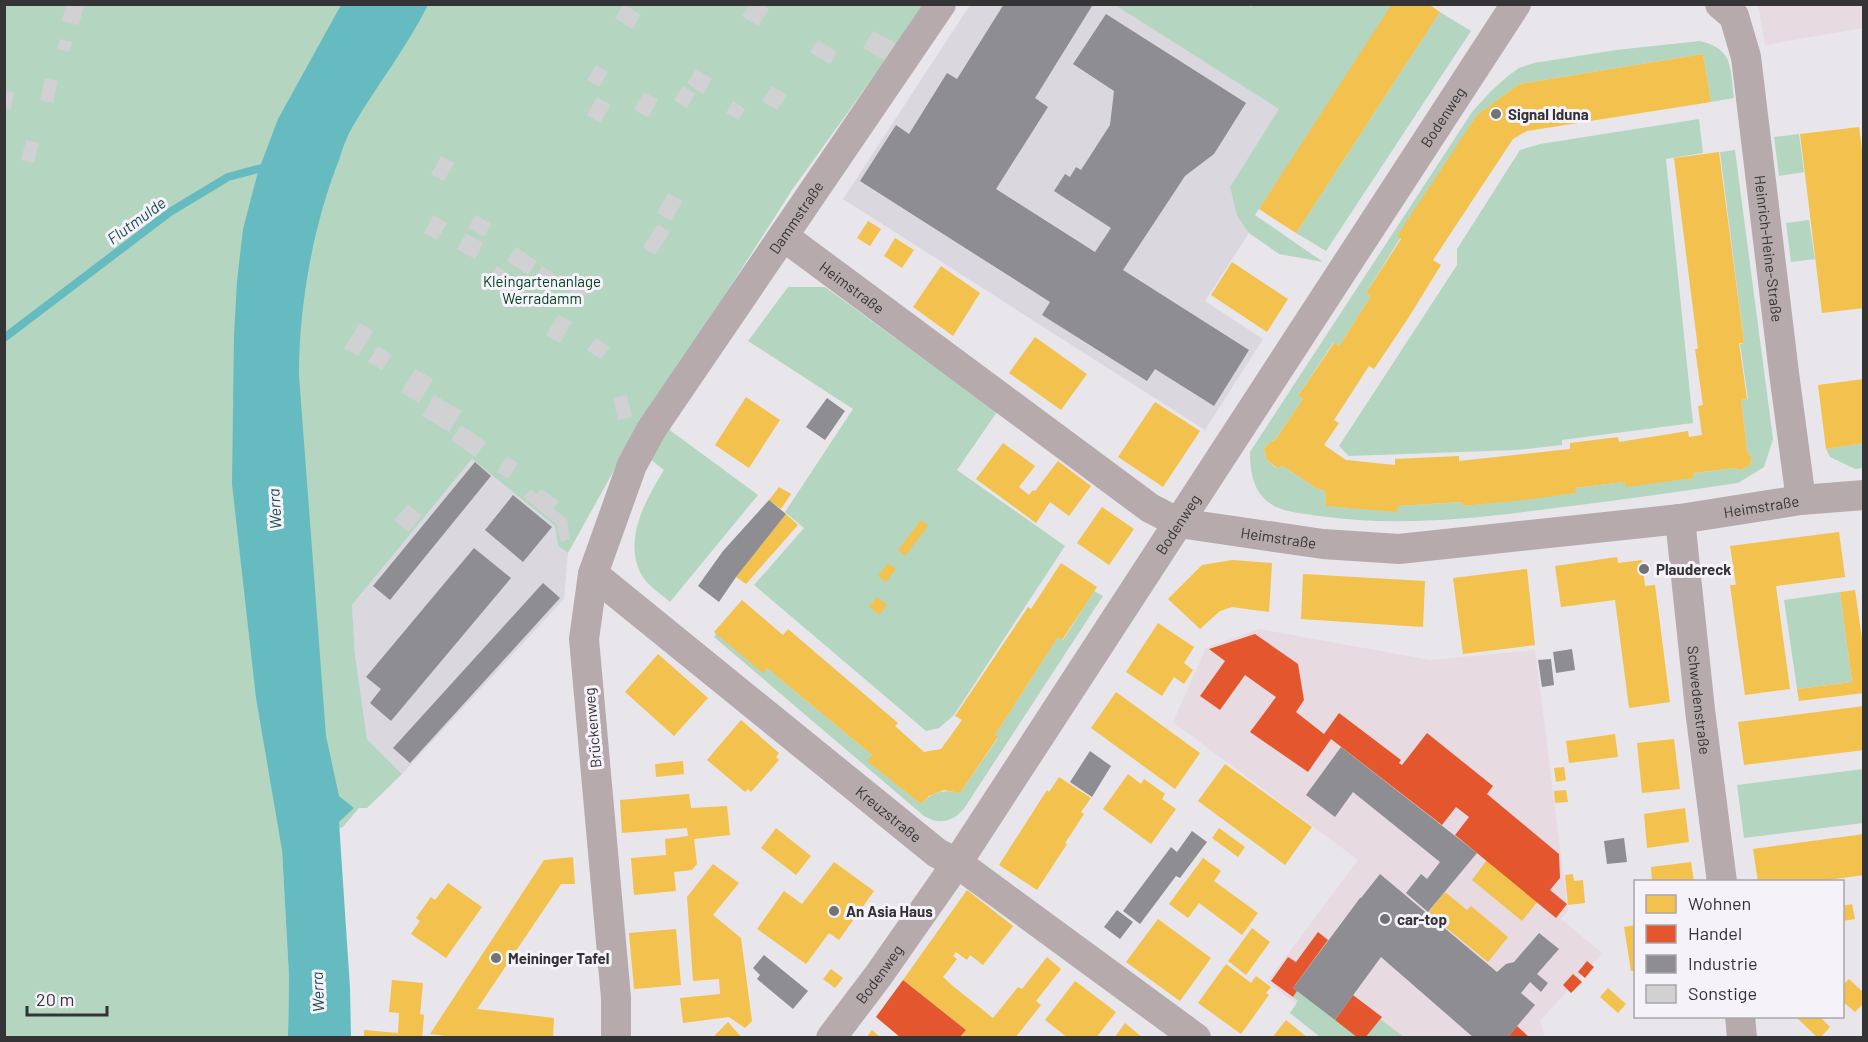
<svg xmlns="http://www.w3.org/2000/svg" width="1868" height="1042" font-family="Barlow,sans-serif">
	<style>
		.commercial { fill: #e7dae0 }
		.built { fill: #dad7df }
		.green { fill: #b4d6c0; fill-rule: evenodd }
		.water { fill: #66bbc1 }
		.homes { fill: #f2c14e }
		.shops { fill: #e4572e }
		.industry { fill: #8d8d92 }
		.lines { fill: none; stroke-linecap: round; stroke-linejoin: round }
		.stream { stroke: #66bbc1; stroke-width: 8 }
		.building { fill: #d1d0d2 }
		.minor { stroke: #b7aaac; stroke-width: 30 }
		.poi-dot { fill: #737274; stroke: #f5f2f9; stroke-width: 2 }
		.labels { text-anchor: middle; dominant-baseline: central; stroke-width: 6; stroke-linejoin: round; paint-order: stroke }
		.poi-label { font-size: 15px; font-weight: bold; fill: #343335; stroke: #f5f2f9; text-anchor: start }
		.street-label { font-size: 15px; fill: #343335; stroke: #f5f2f9 }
		.park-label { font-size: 15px; fill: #003e1f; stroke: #f5f2f9 }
		.water-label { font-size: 16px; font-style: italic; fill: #1a4d51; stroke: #f5f2f9 }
	</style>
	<rect width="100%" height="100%" fill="#e8e6ea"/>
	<path class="commercial" d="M1758,5H1863V28L1765,45Z
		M1259,629L1430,660L1535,650L1568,911L1561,919L1602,953L1540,1021L1545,1037H1341L1267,982L1358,860L1173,722L1206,648Z"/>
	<path class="built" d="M970,5H1115L1280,109L1230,187L1237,216L1249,233L1205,301L1263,339L1205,430L843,199Z
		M472,459L555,526L558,546L568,553L564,599L402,774L367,739L355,655L352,605Z"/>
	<path class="green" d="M1247,4L1251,7L1253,4L1394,5L1255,215L1323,262L1279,254L1249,233L1237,216L1230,187L1279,109L1115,5Z
		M5,5H925L792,190L622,456L568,553L558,546L555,526L472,459L352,605L355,655L367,739L402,774L367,808H359L343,827L282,850L289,977L288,1037L5,1038ZM397,56L351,128L332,177L319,219L243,229Z
		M1440,12L1471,31L1326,251L1296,233Z
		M1700,41C1734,49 1730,68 1734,98L1711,102L1703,54L1519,84L1477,115L1366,293L1371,296L1339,346L1333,343L1298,396L1303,399L1275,440L1271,441L1264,449L1267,460L1276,468L1283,466L1316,488L1325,491L1326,506L1396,511L1398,506L1462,502L1463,506L1575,493V488L1624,482L1626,486L1694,478L1693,473L1735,468L1741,470L1749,466L1752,458L1747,451L1741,400L1748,399L1740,344L1744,343L1720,152L1735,150L1773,439L1764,467L1738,483C1669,493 1600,503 1531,511C1460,520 1390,526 1319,516C1303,513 1284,513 1271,504C1253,492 1250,472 1250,452L1472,112L1491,91L1509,75L1519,68L1534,63L1616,50Z
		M1699,119L1703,153L1666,159L1693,423L1562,440V445L1516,450L1349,456L1339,446L1457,265V249L1520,150L1540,144Z
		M1799,134L1804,172L1779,176L1774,137Z
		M1809,220L1815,259L1791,262L1786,223Z
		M788,287H825L997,412L957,470L1065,546L954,715L939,728L926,731L754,585L804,528L785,512L853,409L748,341Z
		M667,428L758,495L670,602C660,593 645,584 640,572C624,538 646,499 664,470L647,457Z
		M1863,443V468L1855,469L1830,457L1826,449Z
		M1094,591L1103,596L965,807C955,821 940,826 924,816L714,637L717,633L763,672L767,668L872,755L868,761L921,804C933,792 943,789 960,793L998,738L995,735L1058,637L1063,640Z
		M1840,592L1852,682L1797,689L1784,600Z
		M1863,769V823L1744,838L1737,785Z
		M1297,991L1358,1037H1320L1290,1013L1298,1001L1293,997Z
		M1380,1019L1404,1037L1365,1038Z"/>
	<path class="water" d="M341,5H428C407,47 377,85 353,126C347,136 343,148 339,160C313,226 299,304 299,375L326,736L339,796L354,808L339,822L350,988L351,1037H288L289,977L282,850L256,698L232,484L234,335L237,281L243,229L258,172L278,119Z"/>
	<path class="homes" d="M1392,4H1428L1440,12L1296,233L1259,209Z
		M1703,54L1711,102L1527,131L1513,139L1433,260L1441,265L1407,320L1374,369L1369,366L1334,420L1339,423L1324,445L1346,460L1395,465V459L1459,456V461L1570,449V443L1618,437L1619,442L1688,431L1689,437L1702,435L1698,406L1703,405L1695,349H1698L1674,158L1719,152L1744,343H1739L1747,399L1741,400L1747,451L1752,458L1749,466L1741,470L1735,468L1693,473L1694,478L1626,487L1624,482L1575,488L1576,493L1524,500L1463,506L1462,502L1398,506L1397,512L1326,506L1325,491L1316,488L1283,466L1277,468L1267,460L1264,449L1271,441L1275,440L1303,399L1298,396L1334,343L1339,346L1371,296L1366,293L1401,239L1397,236L1477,115L1519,84Z
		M1859,127L1864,163V308L1822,313L1800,134Z
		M868,221L881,229L870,246L857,238Z
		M895,238L914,250L902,268L884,256Z
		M1232,262L1288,299L1267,332L1211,295Z
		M941,266L980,293L953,336L913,307Z
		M1035,337L1087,374L1061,410L1009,373Z
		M1864,379V443L1826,449L1818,385Z
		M746,397L780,420L749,468L715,445Z
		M1155,402L1200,431L1163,487L1118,457Z
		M1003,443L1035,466L1019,487L1029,495L1033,490L1035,491L1058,461L1091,486L1069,516L1050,502L1036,523L976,479Z
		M779,487L791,494L781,509L769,500Z
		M1102,507L1134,529L1109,565L1077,543Z
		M786,514L798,525L746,584L736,577Z
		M921,520L928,526L905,556L898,550Z
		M1839,532L1845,577L1776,586L1790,689L1745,695L1730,585H1736L1730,546Z
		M1617,557L1618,563L1642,560L1645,586L1655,585L1670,702L1629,708L1615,600L1561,607L1555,566Z
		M1232,560L1272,563L1269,612L1232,607L1220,611L1200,629L1168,599L1202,565Z
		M888,563L896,569L886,582L878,576Z
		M1061,563L1097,587L1062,640L1058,637L995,735L998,737L960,793L944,790L929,796L921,804L867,761L872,755L767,668L763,673L714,632L742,600L783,635L788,629L898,723L895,726L924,752L941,749L962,720L955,716L1028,607L1031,609Z
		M1527,569L1535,645L1463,654L1453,578Z
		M1303,574L1425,581L1423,627L1301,619Z
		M1855,590L1864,653V693L1799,701L1797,689L1852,682L1840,592Z
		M877,597L887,605L879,615L869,606Z
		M1158,623L1194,647L1184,663L1193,670L1184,684L1174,677L1162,696L1126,672Z
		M658,654L708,698L674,736L625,692Z
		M1116,692L1200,753L1175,789L1091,728Z
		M1864,706V750L1744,765L1738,722Z
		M741,720L779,753L776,757L779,760L751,792L748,789L745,792L707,760Z
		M1615,734L1618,757L1569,763L1566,741Z
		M1674,739L1680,789L1642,793L1637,743Z
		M683,761L684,774L656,777L655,764Z
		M1225,764L1312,827L1285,865L1198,801Z
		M1564,767L1566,780L1556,782L1554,768Z
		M1128,774L1141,784L1144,779L1165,794L1162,799L1176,809L1151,844L1103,809Z
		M1059,777L1091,798L1081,812L1084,814L1065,843L1067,844L1037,890L999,865L1047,790L1049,792Z
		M1566,790L1568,802L1555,803L1554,791Z
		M689,794L691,808L727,806L730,835L694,839L697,864L692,870L674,872L676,891L634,895L631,858L666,855L665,839L688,836L687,828L622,833L620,800Z
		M1685,808L1689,842L1647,848L1644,814Z
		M776,828L811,856L796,875L761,848Z
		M1219,828L1245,847L1238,857L1212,838Z
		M1864,834V875L1814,882H1758L1753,849Z
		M573,857L575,884H561L477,1009L554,1018L553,1038H461L430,1034L544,860Z
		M1203,858L1221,871L1214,881L1258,913L1242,935L1199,903L1188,918L1169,904Z
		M1487,860L1538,901L1522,921L1472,880Z
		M834,862L874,891L839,940L829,933L806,964L757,929L784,891L802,904Z
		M1691,862L1694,882H1652L1651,867Z
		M713,864L739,883L713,915L741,938L752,1021L745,1028L729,1017L683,1023L680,998L720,994L719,979L693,981L687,897Z
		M1573,874L1574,881L1583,880L1585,903L1568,905L1565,875Z
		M448,883L482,907L446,958L411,934L420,921L416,918L431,897L435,900Z
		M967,890L1013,926L983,965L970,955L967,960L956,952L953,956L957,959L943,977L954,987L993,1018L1018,987L1022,989L1047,957L1061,969L1036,1001L1041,1005L1015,1038H959L966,1030L903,980Z
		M1445,892L1467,910L1471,906L1508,937L1488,962L1428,913Z
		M1852,904L1855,919L1842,921V906Z
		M1158,919L1211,958L1180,1001L1126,962Z
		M1636,925V971H1631L1624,927Z
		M1252,928L1270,942L1246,975L1228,961Z
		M676,929L681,985L634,989L629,933Z
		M1226,964L1251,983L1256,976L1271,987L1266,993L1269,995L1241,1034L1198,1003Z
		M831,969L843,978L835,988L823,979Z
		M1849,979L1864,993V1003L1855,1012L1842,1001V986Z
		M392,980L423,983L420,1014L424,1015L422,1038H364V1030L398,1033L399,1013L389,1012Z
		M1075,981L1116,1012L1096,1038H1068L1045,1020Z
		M1608,988L1626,1004L1618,1013L1600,997Z
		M1795,1016H1819L1830,1027L1820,1038H1818Z
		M1286,1020L1308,1038H1272Z
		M728,1022L742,1038H712Z
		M1125,1023L1143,1038H1114Z
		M872,1030L881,1038H866Z"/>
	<path class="shops" d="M1255,634L1298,664L1304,700L1296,712L1324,734L1339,713L1401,760L1399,763L1402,765L1427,733L1493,786L1487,794L1559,854L1560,878L1550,890L1567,904L1556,918L1455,835L1469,817L1456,807L1442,825L1331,739L1308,772L1250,732L1276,697L1245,675L1220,710L1200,696L1225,661L1209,649Z
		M1318,932L1328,940L1293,988L1297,991L1293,997L1271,981L1288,957L1296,962Z
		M1587,961L1594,967L1585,978L1578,972Z
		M1573,974L1582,982L1571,993L1563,985Z
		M903,980L966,1030L959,1038H901L876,1017Z
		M1353,995L1382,1017L1365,1038H1358L1335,1020Z
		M1517,1026L1530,1038H1507Z"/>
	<path class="industry" d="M1004,4L1092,6L1035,98L1048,107L996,189L1095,252L1111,228L1054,191L1065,174L1070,177L1076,167L1081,170L1110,125L1114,91L1073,64L1106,14L1246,103L1214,154L1185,176L1123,270L1249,350L1214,406L1155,369L1147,381L1042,315L1050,302L860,181L896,125L909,134L947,73L957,79Z
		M827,398L845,411L825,440L806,427Z
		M475,462L491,476L390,600L373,586Z
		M513,495L552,527L523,562L485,530Z
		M769,500L786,514L736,577L719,602L698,586L723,551Z
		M474,548L511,578L391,721L370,703L381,689L366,677Z
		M543,583L560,598L410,763L393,748Z
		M1572,649L1575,670L1556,673L1553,652Z
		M1551,659L1554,685L1542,687L1538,660Z
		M1341,747L1477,853L1428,912L1406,893L1421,874L1427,879L1440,862L1353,792L1335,817L1306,795Z
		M1090,751L1111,766L1092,797L1070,782Z
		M1192,831L1207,842L1180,878L1176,876L1140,924L1123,911L1171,847L1177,852Z
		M1624,838L1627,862L1607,864L1604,841Z
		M1380,874L1497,972L1506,964L1514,962L1539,933L1559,949L1537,974L1548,983L1541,992L1530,982L1521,993L1535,1005L1507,1038H1474L1381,957L1335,1020L1293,988L1360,898H1361Z
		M1117,910L1133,922L1120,939L1104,927Z
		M764,955L808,991L793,1009L757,979L760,975L753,968Z"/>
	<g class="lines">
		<path class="stream" d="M4,338L170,212L228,177L269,166"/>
	</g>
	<path class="building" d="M66,4L84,5L79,25L62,21Z
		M624,4L641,15L632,29L615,18Z
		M750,4H761L769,9L758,26L742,16Z
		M873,31L896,43L886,61L863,48Z
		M60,39L72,42L69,52L57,49Z
		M818,40L837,52L830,64L810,52Z
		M596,65L608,72L599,87L587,80Z
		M696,69L712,79L703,94L687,83Z
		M45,78L58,81L53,103L40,101Z
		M683,86L695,94L687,108L674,100Z
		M772,86L787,95L777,110L762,101Z
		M4,91L14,92L11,109L4,108Z
		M644,92L658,100L648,118L634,109Z
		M597,97L611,105L600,123L587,115Z
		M733,101L745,109L738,120L726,113Z
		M26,140L39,143L34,163L21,160Z
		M441,156L454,163L444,181L431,174Z
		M668,193L683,201L671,221L657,213Z
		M433,215L447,223L437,240L424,233Z
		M476,215L491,224L484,237L468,228Z
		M658,224L670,232L655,255L643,247Z
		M466,233L483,243L475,259L457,249Z
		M516,247L537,261L528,275L507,261Z
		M497,266L508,274L498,290L486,283Z
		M542,266L557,276L548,289L534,280Z
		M580,277L593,285L581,302L569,294Z
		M558,315L572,322L560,343L546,335Z
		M360,323L373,331L358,356L344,348Z
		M596,338L610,347L601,359L587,350Z
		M378,346L392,355L382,370L368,362Z
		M415,369L433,379L419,403L401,392Z
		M434,395L462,411L449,432L422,416Z
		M627,395L632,417L618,420L613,398Z
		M461,425L486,442L475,457L451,440Z
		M507,456L518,463L508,479L497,472Z
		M531,489L537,494L542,489L559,502L553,508L567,519L570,539L561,542L556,524L523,497Z
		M408,504L422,516L408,532L394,520Z"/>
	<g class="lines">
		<g class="minor">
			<path id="s1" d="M1720,4L1734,16L1746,57L1784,373L1801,500"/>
			<path id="s2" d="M783,236L1150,508L1179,523L1323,544L1399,549L1680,519L1801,500L1864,495"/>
			<path id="s3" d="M1680,519L1700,710L1722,882"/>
			<path id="s4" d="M593,574L937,853L957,863L975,876L1196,1038"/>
			<path d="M1740,1016L1742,1038"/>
			<path id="s5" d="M616,1038V998L584,639L593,574L632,465L651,430L941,4"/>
			<path id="s6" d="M831,1038L878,976L957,863L1516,4"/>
		</g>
	</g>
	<g class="poi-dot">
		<circle cx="1496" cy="114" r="6"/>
		<circle cx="1644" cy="569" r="6"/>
		<circle cx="834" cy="911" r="6"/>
		<circle cx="1385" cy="919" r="6"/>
		<circle cx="496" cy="958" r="6"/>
	</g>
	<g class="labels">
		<g class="poi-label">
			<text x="1508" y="114">Signal Iduna</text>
			<text x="1656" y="569">Plaudereck</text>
			<text x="846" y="911">An Asia Haus</text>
			<text x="1397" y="919">car-top</text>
			<text x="508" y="958">Meininger Tafel</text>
		</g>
		<g class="street-label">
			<text stroke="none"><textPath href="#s6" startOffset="1106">Bodenweg</textPath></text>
			<text stroke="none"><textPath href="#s5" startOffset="879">Dammstraße</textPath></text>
			<text stroke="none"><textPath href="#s1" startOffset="254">Heinrich-Heine-Straße</textPath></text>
			<text stroke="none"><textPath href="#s2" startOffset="86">Heimstraße</textPath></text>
			<text stroke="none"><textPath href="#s2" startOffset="1076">Heimstraße</textPath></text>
			<text stroke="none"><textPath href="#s6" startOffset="620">Bodenweg</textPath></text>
			<text stroke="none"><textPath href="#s2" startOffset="590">Heimstraße</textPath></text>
			<text stroke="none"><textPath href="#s3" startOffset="182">Schwedenstraße</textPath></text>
			<text transform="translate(592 728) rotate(-95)">Brückenweg</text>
			<text stroke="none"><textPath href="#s4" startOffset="381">Kreuzstraße</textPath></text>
			<text stroke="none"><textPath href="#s6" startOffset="80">Bodenweg</textPath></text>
		</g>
		<g class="park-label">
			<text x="542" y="281">Kleingartenanlage<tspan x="542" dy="17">Werradamm</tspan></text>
		</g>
		<g class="water-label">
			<text transform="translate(136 220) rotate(-36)">Flutmulde</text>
			<text transform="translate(274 509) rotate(-93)">Werra</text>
			<text transform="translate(317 992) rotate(-92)">Werra</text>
		</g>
	</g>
	<rect width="1868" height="1042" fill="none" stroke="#343335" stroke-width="12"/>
	<rect x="1634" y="880" width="210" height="138" fill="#f5f2f9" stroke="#a8a6ab" stroke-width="1.5"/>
	<rect x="1646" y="895" width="30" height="18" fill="#f2c14e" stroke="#a8a6ab" stroke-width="1.5"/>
	<text x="1688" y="910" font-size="18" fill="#343335">Wohnen</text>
	<rect x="1646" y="925" width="30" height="18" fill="#e4572e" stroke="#a8a6ab" stroke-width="1.5"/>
	<text x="1688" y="940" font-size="18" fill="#343335">Handel</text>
	<rect x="1646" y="955" width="30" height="18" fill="#8d8d92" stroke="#a8a6ab" stroke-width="1.5"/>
	<text x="1688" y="970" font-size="18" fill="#343335">Industrie</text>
	<rect x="1646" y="985" width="30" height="18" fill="#d1d0d2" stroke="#a8a6ab" stroke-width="1.5"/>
	<text x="1688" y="1000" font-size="18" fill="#343335">Sonstige</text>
	<path d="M27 1006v9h80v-9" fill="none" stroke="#343335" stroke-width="3"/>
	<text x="36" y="1006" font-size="18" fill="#343335" stroke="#f5f2f9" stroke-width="4.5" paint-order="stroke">20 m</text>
</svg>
